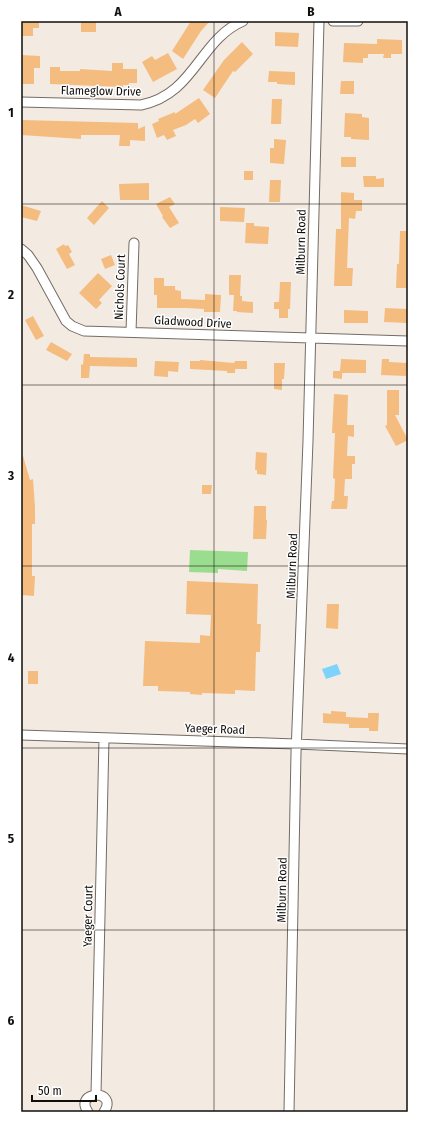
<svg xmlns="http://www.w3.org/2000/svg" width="429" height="1133" font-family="'Fira Sans Condensed',sans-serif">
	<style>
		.green { fill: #9bdd8f }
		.water { fill: #7dd3fc }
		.building { fill: #f5bc7f }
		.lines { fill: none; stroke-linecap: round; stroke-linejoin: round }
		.minor-casing { stroke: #746c65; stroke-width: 11 }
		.minor { stroke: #fff; stroke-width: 9 }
		.grid { fill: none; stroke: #110f0c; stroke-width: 1; stroke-opacity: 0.55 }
		.labels { text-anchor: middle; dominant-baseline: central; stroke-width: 3; stroke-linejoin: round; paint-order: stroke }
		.street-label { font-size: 12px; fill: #110f0c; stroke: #fff }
		.neatline { fill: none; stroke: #110f0c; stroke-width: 1.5 }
		.grid-label { font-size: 13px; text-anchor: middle; font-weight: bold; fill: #110f0c }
	</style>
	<rect width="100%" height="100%" fill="#f3eae2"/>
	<path class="green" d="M190,550L248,552L247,571L218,569V573L189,572Z"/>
	<path class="water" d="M337,664L341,674L326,679L322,669Z"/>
	<path class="building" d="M21,21H39V28H33V36H21Z
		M81,21H96V32H81Z
		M191,21H210L201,31L183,59L172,51Z
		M275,32L299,33L298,47L275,46Z
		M377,39L402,40V54H391V58H383L384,54H368V58H363V63L343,62L344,43L377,44Z
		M242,42L253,54L235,72L233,71L215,98L203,90L224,60Z
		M168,53L177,69L153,82L142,62L152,56L155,60Z
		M21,55L40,56V68H34V84H21Z
		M112,63H123V69H137V83H129V85H123V87L50,84V67H60V71H80V69L112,71Z
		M269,71L295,72V85L277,84V82H268Z
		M341,81H354V94H340Z
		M199,98L210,114L198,123L195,119L186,125L173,130L176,136L167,140L164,135L157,138L152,124L159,121L158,119L175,112V114Z
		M272,99H282L281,124H271Z
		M345,113L362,114V117L369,118V140L351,139V137H344Z
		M21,120L138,123V129L145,126V141L130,140V146H119L120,135H81V139L21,135Z
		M274,139L286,140L284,164L270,163V148H274Z
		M341,157H356V167H341Z
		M244,171H253V180H244Z
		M363,176H376V179L384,178V187H364Z
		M270,180H281L280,202H269Z
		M149,183V200H120L119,184Z
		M341,192L354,193V200H362V211H356L355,219L349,218L347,268H353L352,286H334L336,229H341Z
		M170,197L175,204L169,207L179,223L170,228L162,217L163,216L156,204Z
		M102,201L109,208L94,225L87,218Z
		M21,205L41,211L37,221L21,217Z
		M220,207L245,208L244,222L220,221Z
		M246,223H254V226L269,227L268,244L245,243Z
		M400,231H408V288H396L397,264H399Z
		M64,244L65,246L68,245L72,252L69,254L75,265L67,269L56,249Z
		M111,255L115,265L105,269L101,259Z
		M98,273L112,286L99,300L102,303L96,309L79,293Z
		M229,275H241L240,296H242V301L253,302V313L237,312V311H233L234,295H229Z
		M154,278H164V286H175V290L181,291V299L205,300V294L221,295L220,312H204V309L187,308H157V295H154Z
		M280,282H291L290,309H288V318H279V309H274V302H279Z
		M385,308L408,309V323L384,322Z
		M344,310L368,311V323H344Z
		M33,316L44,336L36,340L25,320Z
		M51,342L72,354L67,361L46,350Z
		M84,354H90V357L137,358V367L90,366L89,378H81V364L83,365Z
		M341,359L366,360V373H342V379L333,378V371H340Z
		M382,359H389V362L407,363L406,376L381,375Z
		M200,360L234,363L235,361H247V369H235V373H227V371L190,369V361H200Z
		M155,361L179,362L178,372L168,371V377L154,376Z
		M274,363H285L284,379H282V390L274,389Z
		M387,390H399V415H395L408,440L396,446L385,426L387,425Z
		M334,394L348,395L347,425H354V437L348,436L347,456H355V464H352V479H345L344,496H348L347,509H331L332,501H334L335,479L333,478L335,433H332Z
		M256,452L267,453L266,475L257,474V470H255Z
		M21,456H23L30,480L33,479L35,507V524H32V576H35L34,596L21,595Z
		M202,485H212L211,494H202Z
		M254,506H266V520H267L266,539H253Z
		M187,581L258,584L257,624H261L260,652H256L255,691L235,690V694L202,693V695L190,694V692L158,691V686H143L145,641L200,643V635L210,636L211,615L186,614Z
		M327,604H339L338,629L326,628Z
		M28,671H38V684H28Z
		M331,711L346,712V717L368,718V713H379L378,731H369V728H349V724L323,723V713L331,714Z"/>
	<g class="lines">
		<defs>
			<path id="minor" d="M333,21H358
				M21,102L141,105C195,94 199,40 243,21
				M21,249L28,255L37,268L66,321L72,326L84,331L408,341
				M131,332L134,243
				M21,735L296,744L408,749
				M96,1094L104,738
				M88,1112C73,1090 119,1089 104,1112
				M289,1112L296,753L308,441L319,21"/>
		</defs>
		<use href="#minor" class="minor-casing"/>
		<use href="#minor" class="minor"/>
	</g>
	<path class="grid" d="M214,21V1112M21,204H408M21,385H408M21,566H408M21,748H408M21,930H408"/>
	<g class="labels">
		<g class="street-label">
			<text transform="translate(101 91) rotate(1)">Flameglow Drive</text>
			<text transform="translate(301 242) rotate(-89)">Milburn Road</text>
			<text transform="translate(120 287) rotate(-88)">Nichols Court</text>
			<text transform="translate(193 322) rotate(3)">Gladwood Drive</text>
			<text transform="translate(292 566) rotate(-88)">Milburn Road</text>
			<text transform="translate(215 729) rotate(2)">Yaeger Road</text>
			<text transform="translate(282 890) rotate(-89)">Milburn Road</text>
			<text transform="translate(88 916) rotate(-89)">Yaeger Court</text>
		</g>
	</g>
	<rect width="429" height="1133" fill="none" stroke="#ffffff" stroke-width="44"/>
	<path d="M32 1095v6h64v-6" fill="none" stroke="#110f0c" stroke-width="2"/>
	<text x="38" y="1095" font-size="12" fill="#110f0c" stroke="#ffffff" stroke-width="3" paint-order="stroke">50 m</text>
	<rect x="22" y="22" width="385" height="1089" class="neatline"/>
	<g class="grid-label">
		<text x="118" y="16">A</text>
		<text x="311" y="16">B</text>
		<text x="11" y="117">1</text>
		<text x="11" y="299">2</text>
		<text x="11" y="480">3</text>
		<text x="11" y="662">4</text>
		<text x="11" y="843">5</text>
		<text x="11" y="1025">6</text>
	</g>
</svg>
